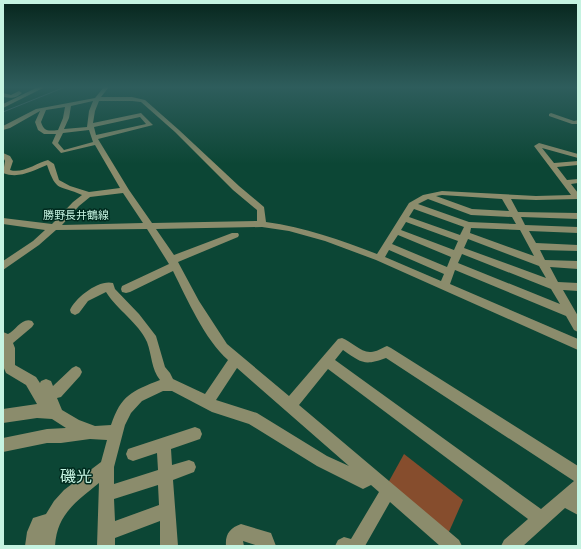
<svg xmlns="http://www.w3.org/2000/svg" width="581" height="549" font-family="'Space Grotesk','Noto Sans JP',sans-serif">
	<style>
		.green { fill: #864d2d }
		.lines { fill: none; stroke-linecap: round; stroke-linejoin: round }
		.stream { stroke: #46686b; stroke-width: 1 }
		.minor { fill: #8b8c6c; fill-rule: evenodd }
		.labels { text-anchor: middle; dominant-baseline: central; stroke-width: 3; stroke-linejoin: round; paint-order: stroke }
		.street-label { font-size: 11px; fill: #c5f3e1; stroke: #002a1e }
		.near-quarter-label { font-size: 16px; fill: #c5f3e1; stroke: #002a1e }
	</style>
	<rect width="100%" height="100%" fill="#0c4635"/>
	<path class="green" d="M404,454L463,500L448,534L388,483Z"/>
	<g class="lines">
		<path class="stream" d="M3,112L65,87"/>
		<path class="minor" d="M38,87H45L3,108V104Z
			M104,87H109L101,97H132L145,100L179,130L239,186L264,207L266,222C305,227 340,240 377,254L409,203L423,195L442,191L536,196L571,195L534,146L539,143L578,154V158L542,148L554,163L578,161V165L557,167L567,180L578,179V183L571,184L578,193V199L536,200L511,199L518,212L578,213V219L521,217L525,225L578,227V233L529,231L536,243L578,245V251L540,250L545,260L578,261V269L550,267L558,282L578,283V291L563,290L578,316V332L574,330L566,316L455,270L450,284L578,339V350L376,260L325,241L289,231L262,227L156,229L174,255L232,233H238L239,235L238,237L178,262L199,301L227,344L289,396L338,339L342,338C351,341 361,353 371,352C376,352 382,348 387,346L391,348L578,466V515L565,508L523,546H501L504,540L528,519L328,369L299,405L459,540L462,546H440L390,502L365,546H335L338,540L344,537L351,539L379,492L371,485L363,489L317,466L249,424L212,412L172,391H163L142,401L131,413L125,425L114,467V484L158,470L157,453L133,461L128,459L126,454L128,449L195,427L200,429L202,434L200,439L171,449L172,465L189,460L194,462L196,467L194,472L173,480L178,546H160V521L115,538V546H97L99,483C76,502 57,514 55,546H25L27,532L33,518L46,514L54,501L64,490L101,462L107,440L90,439L61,443H47L3,452V438L47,429L66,428L52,419L37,418L3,423V409L37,404L26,385L6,373L3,366V332L8,334C16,330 22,317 32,321L34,324L32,327L13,343L15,348V365L36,377L40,383L41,381L46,379L51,381L53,386L72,368L76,366L80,368L82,372L80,376L61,397L57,398L62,410L79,420L95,426L111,425C121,395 132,391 160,380C151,369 152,355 147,342C138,322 117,310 106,292L88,301L79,313L75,315L71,313L70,310C75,298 99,279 113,283L115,289L139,314L156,336L165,367L170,373L173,379L205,394L228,360C205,340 187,299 173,271L130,292L126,293L122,292L121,289L122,286L169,264L147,229L56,230L39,245L3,270V261L33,241L45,230L3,224V218L52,224L73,202L82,195C59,184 57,194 47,165C32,171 19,179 3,173L5,161L3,157V153L10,156L13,161L10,170C23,174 36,163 48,160L54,164L59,180L70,186L89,192L120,188L95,145L61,153L52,143L56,134H44L38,130L35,122L40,111L10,128L3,130V126L36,109L95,98ZM93,101L89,111L87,127L64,129L69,118L71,106ZM99,101H132L141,102L175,132L233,190L257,210V221L152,223L129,190L98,139L153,125L141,113L93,123L95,111ZM65,107L63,118L58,130C49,131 44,132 41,122L46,110ZM140,117L146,124L96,135L94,127ZM89,130L93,142L64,150L58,143L63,133ZM123,193L143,223L62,225L79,206L90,197ZM442,195L502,199L509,211L472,209L436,196ZM428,199L471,215L512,217L516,224L469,222L418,204ZM414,209L464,227L460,235L409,217ZM406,222L458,241L454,250L401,230ZM471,228L520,230L534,256L470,233ZM398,235L451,257L447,267L392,244ZM468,239L539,266L546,278L464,248ZM389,250L444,274L441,281L385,257ZM462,254L551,289L560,304L458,263ZM343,350C362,363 364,366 386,358L574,481L541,509L335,360ZM237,368L349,466L327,456L257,413L216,400ZM158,485L159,505L115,521L114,499Z
			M575,87H578V90Z
			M19,91L22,93C15,99 11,98 3,97V93L11,95Z
			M551,113L574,121L578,120V124H572L549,116V114Z
			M241,524L271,533L276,546H258L243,541L244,546H226C225,534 230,528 241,524Z"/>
	</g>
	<linearGradient id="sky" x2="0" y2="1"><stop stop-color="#07261d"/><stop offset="0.53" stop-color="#2e5d5c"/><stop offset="1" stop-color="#2e5d5c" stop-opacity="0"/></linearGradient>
	<rect width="581" height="164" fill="url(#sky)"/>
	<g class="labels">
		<g class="street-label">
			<text x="76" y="215">勝野長井鶴線</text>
		</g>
		<g class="near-quarter-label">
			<text x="76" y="476">磯光</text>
		</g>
	</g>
	<rect width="581" height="549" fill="none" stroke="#c5f3e1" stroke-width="8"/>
</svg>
